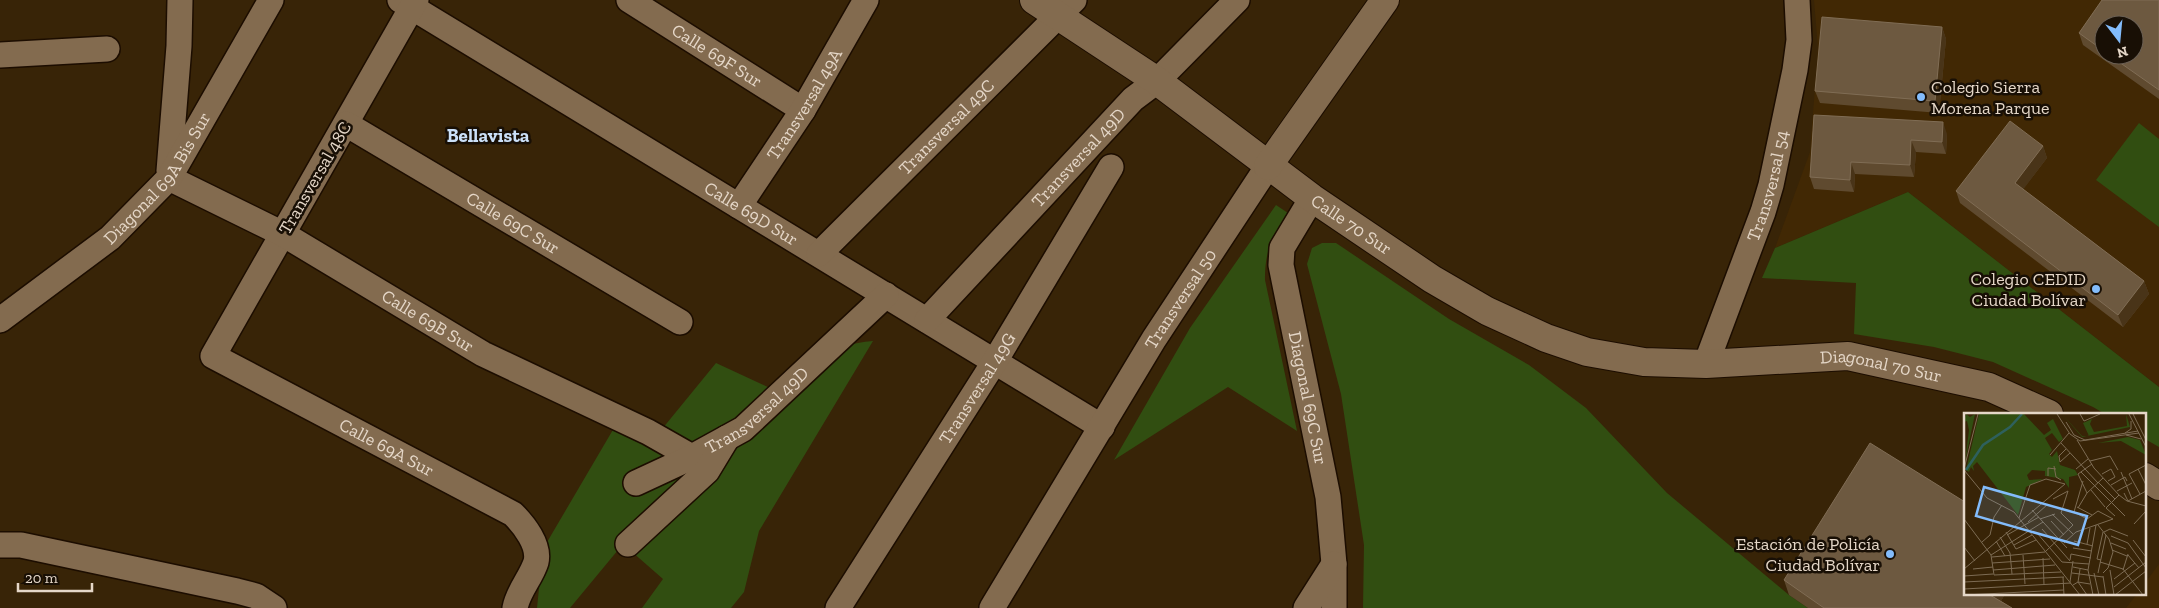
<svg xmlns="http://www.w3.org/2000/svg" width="2159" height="608" font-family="'Zilla Slab',serif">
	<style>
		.built { fill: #412804; fill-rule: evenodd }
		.green { fill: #314e11 }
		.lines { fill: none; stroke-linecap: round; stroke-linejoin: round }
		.minor-casing { stroke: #1c0d00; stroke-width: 28 }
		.tertiary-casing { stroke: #1c0d00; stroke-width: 30 }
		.minor { stroke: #836b4f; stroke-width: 25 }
		.tertiary { stroke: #836b4f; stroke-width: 28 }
		.wall { fill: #5f4a2f; fill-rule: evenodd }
		.shaded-wall { fill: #493418 }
		.building { fill: #6d5940; stroke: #806d55 }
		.poi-dot { fill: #83bcfb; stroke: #180f05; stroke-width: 2 }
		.labels { text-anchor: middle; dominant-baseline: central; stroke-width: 5; stroke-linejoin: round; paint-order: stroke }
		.street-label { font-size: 18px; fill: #e5d7c8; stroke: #180f05 }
		.poi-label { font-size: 18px; fill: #e5d7c8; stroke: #180f05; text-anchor: end }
		.neighbourhood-label { font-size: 19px; font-weight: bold; fill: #cbe0f8; stroke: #180f05 }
		.inset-river { fill: none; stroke: #2e605d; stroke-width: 2.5 }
		.inset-road { fill: none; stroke: #7d6c54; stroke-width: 1 }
		.view { fill: #83bcfb; fill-opacity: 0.15; stroke: #83bcfb; stroke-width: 2.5 }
		.inset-edge { fill: none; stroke: #e5d7c8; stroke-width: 2.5 }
	</style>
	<rect width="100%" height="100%" fill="#382407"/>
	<path class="built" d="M1814,0H2159V387L1908,192L1775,248L1810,152L1818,48ZM2104,25H2134V55H2104Z
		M2159,564V608H2126L2137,594H2145V583Z"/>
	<path class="green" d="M2139,123L2159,139V227L2096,180Z
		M1908,192L2159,387V447L2145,439V414H2105L2093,407L1993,362L1934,347L1854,334L1856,283L1762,278L1775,248Z
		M1276,205L1288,213C1272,240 1265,248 1265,280L1297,431L1228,387L1114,460L1190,328Z
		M1322,243H1336L1449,319L1529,365L1586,408L1667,493L1789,595L1808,608H1363L1364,545L1341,394L1307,264L1312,248Z
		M873,341L759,531L744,592L731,608H642L663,579L623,544L570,608H537L543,549L614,428L649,445L716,363L772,389C805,366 831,344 873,341Z"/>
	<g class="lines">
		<defs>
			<g id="minor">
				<path id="s1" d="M400,0L1102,427"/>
				<path id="s2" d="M416,0L213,356L513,514C524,525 540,545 536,562C531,578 518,591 515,608"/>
				<path id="s3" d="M629,0L803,110"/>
				<path d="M0,55L107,49"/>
				<path id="s4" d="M346,124L680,322"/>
				<path d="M169,171L179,46L180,0"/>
				<path id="s5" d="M169,178L283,234L483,354L648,432L692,457"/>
				<path id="s6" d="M1312,198L1282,248L1281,265L1328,497L1334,564V608"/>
				<path id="s7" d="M739,206L803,110L866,0"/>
				<path id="s8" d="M819,254L1074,0"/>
				<path id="s9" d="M0,320L110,238L169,178L271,0"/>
				<path id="s10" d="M927,320L1133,99L1157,81L1237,0"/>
				<path id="s11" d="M1706,364L1763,212L1771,185L1795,70L1799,40L1797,0"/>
				<path id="s12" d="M636,483L692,457L743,429L886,295"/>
				<path d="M628,544L707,471L727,438"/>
				<path d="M0,545H21L237,591L256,596L274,608"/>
				<path id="s13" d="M838,608L995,361L1111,167"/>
				<path id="s14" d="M992,608L1154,339L1268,166"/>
				<path d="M1306,608L1334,564"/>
			</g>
			<g id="tertiary">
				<path id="s15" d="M1034,0L1157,81L1312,198L1432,279L1487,311L1546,338L1587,352L1644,362L1706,364L1848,356L1989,387L2049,414"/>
				<path d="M1268,166L1385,0"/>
				<path d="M2145,477L2159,486"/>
			</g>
		</defs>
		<use href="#minor" class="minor-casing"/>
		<use href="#tertiary" class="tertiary-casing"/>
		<use href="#minor" class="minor"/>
		<use href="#tertiary" class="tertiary"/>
	</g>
	<path class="wall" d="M2159,0V99L2083,45L2079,33ZM2104,25L2134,55H2104Z
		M1942,27L1946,39L1939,113L1820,103L1815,91Z
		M1814,115L1947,134L1946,154L1916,152L1914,177L1855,174L1854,192L1814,189L1810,177Z
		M2043,146L2047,158L2023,189L2144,281L2149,294L2123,327L1960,203L1956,191Z
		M1784,580L1965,594H2005L2001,601L2012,608H1808L1789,595Z"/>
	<path class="shaded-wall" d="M1942,27L1946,39L1939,113L1935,101Z
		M1943,122L1947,134L1946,154L1942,142Z
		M1911,140L1916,152L1914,177L1910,165Z
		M2043,146L2047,158L2019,195L2015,183Z
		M1851,162L1855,174L1854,192L1850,180Z
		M2144,281L2149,294L2123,327L2118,315Z
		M1991,594H2005L1997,608H1995Z"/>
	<path class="building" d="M2102,0H2159V90L2109,55H2134V25H2104V51L2079,33Z
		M1822,17L1942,27L1935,101L1815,91Z
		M1814,115L1943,122L1942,142L1911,140L1910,165L1851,162L1850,180L1810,177Z
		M2010,121L2043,146L2015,183L2144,281L2118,315L1956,191Z
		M1870,443L1965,502V594H1991L1990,595L2012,608H1824L1784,580Z"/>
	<g class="poi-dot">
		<circle cx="1921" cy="97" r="5"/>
		<circle cx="2096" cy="289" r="5"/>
		<circle cx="1890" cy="554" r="5"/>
	</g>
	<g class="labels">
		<g class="street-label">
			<text stroke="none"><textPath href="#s3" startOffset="104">Calle 69F Sur</textPath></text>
			<text stroke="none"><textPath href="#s7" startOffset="121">Transversal 49A</textPath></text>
			<text stroke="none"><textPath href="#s8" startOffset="180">Transversal 49C</textPath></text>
			<text stroke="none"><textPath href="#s10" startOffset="222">Transversal 49D</textPath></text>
			<text stroke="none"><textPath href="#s9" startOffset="214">Diagonal 69A Bis Sur</textPath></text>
			<text transform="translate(315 178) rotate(-60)">Transversal 48C</text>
			<text stroke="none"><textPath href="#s11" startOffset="189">Transversal 54</textPath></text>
			<text stroke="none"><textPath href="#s1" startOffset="411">Calle 69D Sur</textPath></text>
			<text stroke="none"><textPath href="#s4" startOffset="194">Calle 69C Sur</textPath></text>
			<text stroke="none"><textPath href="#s15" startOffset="389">Calle 70 Sur</textPath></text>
			<text stroke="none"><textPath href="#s14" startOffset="362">Transversal 50</textPath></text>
			<text stroke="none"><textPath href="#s5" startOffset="296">Calle 69B Sur</textPath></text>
			<text stroke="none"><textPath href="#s15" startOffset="954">Diagonal 70 Sur</textPath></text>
			<text stroke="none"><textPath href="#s13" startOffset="260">Transversal 49G</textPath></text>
			<text stroke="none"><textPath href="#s6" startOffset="211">Diagonal 69C Sur</textPath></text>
			<text stroke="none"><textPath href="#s12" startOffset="142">Transversal 49D</textPath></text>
			<text stroke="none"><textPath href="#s2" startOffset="606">Calle 69A Sur</textPath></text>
		</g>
		<g class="poi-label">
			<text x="1931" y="87" text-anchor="start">Colegio Sierra<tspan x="1931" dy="21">Morena Parque</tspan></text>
			<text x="2086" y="279">Colegio CEDID<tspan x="2086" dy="21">Ciudad Bolívar</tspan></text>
			<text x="1880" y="544">Estación de Policía<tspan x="1880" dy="21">Ciudad Bolívar</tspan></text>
		</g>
		<g class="neighbourhood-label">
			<text x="488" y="135">Bellavista</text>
		</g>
	</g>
	<g transform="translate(1964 413)">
		<rect width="182" height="182" fill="#382407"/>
		<path d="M2,1L6,4L11,1L1,49L5,17L3,8L0,9ZM15,1H60L80,22L87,17L83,10L89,6L99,26L95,29L88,20L81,25L88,37L85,41L88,44L93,38L96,52L111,57L114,62L105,64V75L99,66L76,62L81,63V58L68,57L63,62L65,67L79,66L62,74L54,102L13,49L9,53L10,58L7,54L5,59L2,57ZM98,1L118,23H125L119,10L128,6L126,11L130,19L163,13L162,1L166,14L118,24ZM164,24L176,27L182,42L157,28L134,30Z" fill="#314e11"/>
		<path class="inset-river" d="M2,57L19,32L46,14L58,1"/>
		<path class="inset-road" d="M93,1L106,21L116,28L175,20M116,1L120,8L136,1M165,1L182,34M169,1L182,27M102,9L110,22L121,27L174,18M161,20L167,16V8M162,22L177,26M113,27L130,55L155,82L163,88L182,93M97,30L134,70M102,36L95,43L96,49L106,40M86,42L105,20M126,48L146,43L154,57M90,53L92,64L97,67M0,56L14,1M112,56L124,46M174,56L182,72M0,57L23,85L50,99L116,182M117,59L161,103M157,59L168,86M138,61L147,56L151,64L144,68M165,61L176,81M165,61L182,52M84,63V55L92,56M119,68L110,99L123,106L134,98L149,106M134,69L151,86M147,72L161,64L163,68M127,77L141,94M153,78L168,70M123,80L114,61L128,51M160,80L164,88L182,78M89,86L104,78M113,94L128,102M114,95L123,80L139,65M68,97L103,135M88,101L109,121M151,103L142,95L155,82M55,105L66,72L82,66L101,71M0,106L27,142L30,162L97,159M76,106L91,101M87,108L100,122M64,109L84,91M170,111L182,98M134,112L145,126L149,139L144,155L139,160M78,116L106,148M42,119L52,136L72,127M140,119L146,116L164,123M73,120L98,149L125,151M43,122L75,104M147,123L164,130L182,155M36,124L46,140L48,161M169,127L182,144M32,128L41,143M110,128L129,133M18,129L26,122L30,104L38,92M100,130L112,119L149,106M147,130L162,136M123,131L126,115M50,132L68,122M0,134L11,148M109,135L128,138M148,137L163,143M27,142L79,109M59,142L61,171M164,142L175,155M28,144L81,139L109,112L97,100L104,78M79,145L80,172M106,147L107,141L127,145M137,147L133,146L139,119M136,149L159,156L179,182M28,150L86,146M109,154L124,157M0,156L101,71M9,156L29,154M116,156L114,169L123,182M29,157L91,152M146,157L150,182M159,157L164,141M108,160L139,164M130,160L135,182M134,160L142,122M0,163L29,161M139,163L142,182M99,164L100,182M150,166L171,150M0,169L100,164M106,169L109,148M109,172L114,169L126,171M150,174L182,149M0,176L107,170M0,182L100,177M129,182L124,157L132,112M151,182L182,158"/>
		<path class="view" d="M20,74L123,103L114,132L12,103Z"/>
		<rect width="182" height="182" class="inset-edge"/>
	</g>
	<g transform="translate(2119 40) rotate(164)"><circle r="24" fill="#180f05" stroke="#6a5f53"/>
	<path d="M0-4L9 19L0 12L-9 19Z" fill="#83bcfb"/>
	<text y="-8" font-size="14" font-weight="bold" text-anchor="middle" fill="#e5d7c8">N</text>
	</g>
	<path d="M18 583v8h74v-8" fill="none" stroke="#e5d7c8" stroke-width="2.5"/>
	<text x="25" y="583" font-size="15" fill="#e5d7c8" stroke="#180f05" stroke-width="4" paint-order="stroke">20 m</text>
</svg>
